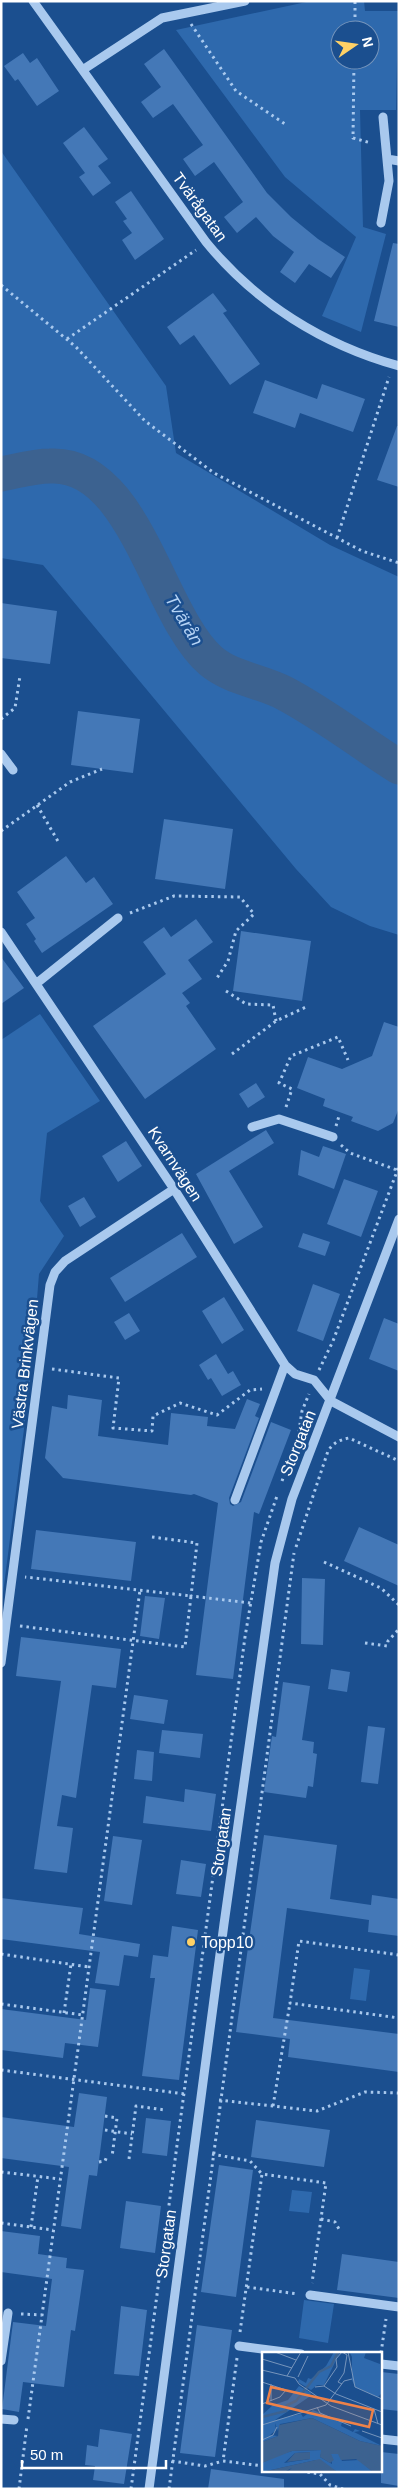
<svg xmlns="http://www.w3.org/2000/svg" width="400" height="2490" font-family="Arial,sans-serif">
	<style>
		.green { fill: #2e69ad; fill-rule: evenodd }
		.lines { fill: none; stroke-linecap: round; stroke-linejoin: round }
		.river { stroke: #3c6290; stroke-width: 35 }
		.building { fill: #4478b7 }
		.path { stroke: #a9c9ee; stroke-width: 3; stroke-dasharray: 2.5 4; stroke-linecap: butt }
		.minor { stroke: #a9c9ee; stroke-width: 9 }
		.poi-dot { fill: #ffd166; stroke: #1b4f8f; stroke-width: 2 }
		.labels { text-anchor: middle; dominant-baseline: central; stroke-width: 5; stroke-linejoin: round; paint-order: stroke }
		.street-label { font-size: 16px; fill: #fff; stroke: #1b4f8f }
		.poi-label { font-size: 16px; fill: #fff; stroke: #1b4f8f; text-anchor: start }
		.water-label { font-size: 18px; font-style: italic; fill: #b5d3f5; stroke: #1b4f8f }
		.inset-river { fill: none; stroke: #3c6290; stroke-width: 2.5 }
		.inset-road { fill: none; stroke: #7695bc; stroke-width: 1 }
		.view { fill: #ee8249; fill-opacity: 0.15; stroke: #ee8249; stroke-width: 2.5 }
		.inset-edge { fill: none; stroke: #fff; stroke-width: 2.5 }
	</style>
	<rect width="100%" height="100%" fill="#1b4f8f"/>
	<path class="green" d="M311,1H364L365,11H398L396,110H360L363,227L386,234L361,332L322,316L356,237L285,177L176,30ZM340,30H370V60H340Z
		M1,151L166,386L176,453L330,545L399,577V935L370,926L331,907L296,869L43,565L1,558Z
		M40,1014L100,1101L47,1133L40,1201L64,1236L39,1274L31,1374L1,1609V1040Z
		M354,1968L370,1970L366,2001L350,1999Z
		M292,2190L312,2192L309,2213L289,2211Z
		M304,2300L334,2304L328,2343L299,2338Z"/>
	<g class="lines">
		<path class="river" d="M1,474C17,471 34,466 50,466C135,461 158,616 211,661C231,678 261,681 284,693C324,714 361,743 399,767"/>
	</g>
	<path class="building" d="M164,49L267,193L291,217L318,239L345,257L331,278L309,264L295,283L280,272L294,252L273,236L256,217L237,233L224,217L243,202L214,162L195,176L183,159L203,145L173,104L153,118L141,102L161,87L144,64Z
		M23,53L30,63L37,58L59,91L37,106L18,79L15,81L4,66Z
		M84,127L108,159L98,166L111,183L93,196L79,177L85,173L63,143Z
		M131,191L164,239L135,260L122,240L132,233L123,221L127,219L115,202Z
		M393,243L399,244V327L374,321Z
		M213,293L227,311L223,313L260,364L230,385L194,335L180,345L167,327Z
		M265,380L317,399L322,384L365,399L353,432L300,413L295,428L253,413Z
		M397,426H399V487L377,480Z
		M1,603L57,611L50,664L1,658Z
		M78,711L140,719L133,773L71,765Z
		M164,819L233,829L225,889L155,879Z
		M66,856L86,883L94,877L113,904L42,953L34,941L36,939L26,924L35,918L17,892Z
		M196,919L213,942L188,960L202,979L182,993L190,1003L186,1006L216,1049L145,1099L93,1026L166,974L143,942L164,927L171,937Z
		M241,931L311,941L302,1001L233,991Z
		M1,957L24,988L1,1004Z
		M384,1022L399,1027V1108L393,1123L378,1131L351,1121L353,1117L323,1106L325,1099L297,1088L308,1057L342,1069L372,1056Z
		M256,1083L265,1097L248,1108L239,1094Z
		M266,1130L274,1143L229,1171L263,1227L234,1244L196,1174Z
		M126,1141L142,1166L118,1182L102,1156Z
		M323,1146L346,1154L334,1189L298,1175L301,1150L319,1157Z
		M344,1179L378,1191L361,1237L327,1224Z
		M84,1197L96,1217L80,1227L68,1206Z
		M182,1233L197,1257L125,1302L110,1278Z
		M303,1233L330,1242L325,1256L298,1247Z
		M313,1284L340,1294L323,1341L297,1331Z
		M224,1297L244,1330L222,1344L202,1311Z
		M129,1313L140,1331L125,1340L114,1322Z
		M384,1318L399,1324V1371L369,1359Z
		M216,1354L228,1374L233,1371L241,1385L222,1396L211,1378L208,1380L199,1365Z
		M68,1395L102,1400L98,1436L168,1445L171,1413L208,1417L207,1426L235,1429L247,1399L260,1404L255,1416L259,1418L229,1498L230,1504L233,1506L241,1502L271,1422L291,1430L259,1514L254,1512L233,1679L196,1675L218,1503L194,1494L191,1495L63,1478L45,1458L52,1406L67,1409Z
		M359,1527L399,1545V1586L344,1561Z
		M36,1530L136,1542L131,1581L31,1569Z
		M302,1578L325,1579L323,1645L301,1644Z
		M145,1596L165,1598L159,1639L140,1636Z
		M21,1637L121,1649L116,1688L92,1685L76,1798L62,1795L57,1826L73,1828L67,1873L34,1869L61,1681L16,1676Z
		M331,1669L350,1672L347,1692L328,1689Z
		M283,1682L310,1686L302,1740L314,1742L313,1753L317,1754L313,1787L308,1786L306,1798L264,1792L272,1736L276,1737Z
		M134,1695L168,1700L164,1724L130,1719Z
		M368,1726L385,1728L378,1784L361,1782Z
		M162,1730L203,1734L200,1758L159,1753Z
		M137,1750L154,1752L152,1781L134,1779Z
		M185,1789L216,1794L211,1831L143,1823L146,1796L184,1802Z
		M264,1835L337,1845L330,1899L371,1905L372,1895L399,1899V1936L368,1932L369,1920L287,1908L273,2018L399,2034V2072L288,2057L290,2039L236,2032Z
		M113,1836L142,1840L132,1905L104,1901Z
		M181,1860L206,1864L201,1897L176,1894Z
		M1,1898L83,1908L79,1934L140,1944L138,1957L124,1955L119,1986L95,1983L100,1952L1,1939Z
		M172,1926L198,1930L179,2080L142,2076L155,1978H150L153,1955L168,1957Z
		M90,1988L106,1990L98,2047L65,2043L63,2058L1,2050V2009L86,2020Z
		M79,2093L107,2097L97,2176L89,2175L81,2229L61,2226L69,2167L1,2158V2117L74,2127Z
		M146,2118L171,2121L167,2156L142,2153Z
		M256,2120L330,2130L324,2167L251,2157Z
		M219,2165L253,2170L236,2297L201,2292Z
		M126,2201L161,2206L155,2253L120,2248Z
		M1,2231L40,2236L38,2254L67,2258L66,2268L84,2270L75,2331L71,2330L64,2387L23,2382L19,2412L2,2409L13,2322L46,2326L52,2279L1,2272Z
		M342,2254L399,2262V2298L337,2290Z
		M121,2306L147,2310L139,2376L114,2374Z
		M197,2325L232,2330L215,2457L180,2453Z
		M381,2372L399,2374V2411L381,2409Z
		M100,2429L132,2434L124,2484L93,2480L95,2466L85,2465L87,2445L98,2447Z
		M381,2452L399,2454V2486L381,2483Z
		M211,2469L284,2479V2489H208Z"/>
	<g class="lines">
		<path class="path" d="M191,24L236,91L285,124
			M355,30V1
			M354,60L353,138L371,143
			M1,285L76,347L145,421L214,473L362,551L399,563
			M67,339L196,250
			M337,538L389,377
			M1,719L15,708L20,676
			M37,805L59,843
			M1,831L70,782L102,769
			M130,913L174,896L240,897L254,914L236,931L228,961L217,978
			M226,991L246,1004L273,1005L276,1021
			M232,1054L276,1021L306,1007
			M286,1107L292,1089L279,1083L291,1056L338,1037L348,1060
			M336,1126L339,1116
			M341,1145L350,1153L397,1170
			M52,1369L119,1378L113,1428L152,1431L153,1416L180,1403L217,1415L250,1390L262,1389
			M319,1370L333,1341L399,1166
			M282,1481L298,1437L302,1411L309,1394
			M152,1537L197,1543L191,1596L251,1603
			M296,1547L328,1451C333,1443 339,1440 349,1438L399,1461
			M324,1562L381,1588L399,1605
			M20,1626L185,1647L191,1596L25,1577
			M365,1643L387,1646L388,1641L399,1629
			M1,1954L89,1967
			M399,1955L299,1941L290,2003L399,2018
			M1,2004L83,2015
			M64,2013L71,1964
			M1,2070L185,2094
			M219,2100L317,2111L365,2092L399,2093
			M273,2106L290,2003
			M105,2116L117,2118L112,2157
			M105,2130L132,2134
			M212,2154L250,2161L262,2174
			M129,2159L136,2106L165,2110
			M99,2162L105,2161L107,2156
			M1,2172L60,2179
			M321,2219L335,2222L339,2229
			M1,2223L53,2230
			M31,2227L38,2176
			M247,2287L298,2294
			M21,2314L42,2315
			M240,2332L262,2174L326,2183L312,2283
			M381,2353L386,2319
			M237,2358L223,2461L264,2466
			M28,2419L140,1590
			M172,2461L205,2466L223,2461
			M301,2471L320,2474L330,2485L343,2489
			M19,2489L27,2425
			M131,2489L245,1637L261,1542L277,1496
			M169,2489L294,1553"/>
		<path class="minor" d="M33,1L206,242C256,303 323,345 399,366
			M84,69L162,18L245,1
			M387,159L399,161
			M381,223L389,181L383,117
			M1,754L13,770
			M1,932L174,1189L285,1365L295,1374L314,1380L331,1401L399,1437
			M37,983L118,918
			M252,1127L279,1119L333,1137
			M235,1500L285,1365
			M1,1663L50,1285L55,1272L65,1261L174,1189
			M310,2295L399,2307
			M239,2346L301,2354
			M1,2361L8,2313
			M381,2364L399,2366
			M1,2419L14,2420
			M381,2439L399,2441
			M149,2489L224,1924L275,1563L292,1499L399,1219"/>
	</g>
	<circle class="poi-dot" cx="191" cy="1942" r="5"/>
	<g class="labels">
		<g class="street-label">
			<text transform="translate(200 207) rotate(54)">Tvärågatan</text>
			<text transform="translate(175 1164) rotate(57)">Kvarnvägen</text>
			<text transform="translate(25 1364) rotate(-83)">Västra Brinkvägen</text>
			<text transform="translate(298 1443) rotate(-68)">Storgatan</text>
			<text transform="translate(221 1842) rotate(-82)">Storgatan</text>
			<text transform="translate(166 2244) rotate(-82)">Storgatan</text>
		</g>
		<g class="poi-label">
			<text x="201" y="1942">Topp10</text>
		</g>
		<g class="water-label">
			<text transform="translate(184 620) rotate(59)">Tvärån</text>
		</g>
	</g>
	<g transform="translate(262 2352)">
		<rect width="120" height="120" fill="#1b4f8f"/>
		<path d="M72,0H78L62,33H55L49,38L36,30L37,27L44,31L46,26L49,27L64,14ZM81,0H104L102,6L118,12L120,41L116,45L93,35L90,28V5L88,1ZM37,34L49,41L47,45L13,68L39,62L41,65L51,58L80,70L79,74L91,80L93,77L98,79L92,80L120,94L98,89L50,66L18,72L16,79L13,71L14,78L8,83L16,84L0,90V63L11,53L26,48ZM60,98L58,105L70,112L69,102H77L80,109L97,108L111,120L74,119L54,108L0,120V111L14,104L30,99ZM48,100V107L22,111L33,101Z" fill="#2e69ad" fill-rule="evenodd"/>
		<path d="M50,66L98,89L120,94V120H111L94,107L79,108L76,102H69L72,108L68,111L58,105L59,98L30,99L0,111V90L16,84L17,73ZM48,100V107L25,110L33,101ZM58,107L74,119L82,120H25L30,116L22,120H0Z" fill="#3c6290"/>
		<path class="inset-river" d="M0,65L24,59L25,53L34,49L57,20L69,14L76,0"/>
		<path class="inset-road" d="M13,0L34,8M86,0L93,35L120,47M0,7L30,16M0,18L33,26L37,32L69,54L120,73M25,24L39,0M36,25L46,4M0,30L24,38L18,45L0,52M62,34L74,42L120,60M53,35L62,34L75,15L74,7L80,0L85,3L82,21L76,30L80,32M9,49V32M55,55L58,61L89,74M112,57L116,72M0,73L64,53L82,29L90,27M100,79L120,86M0,88L11,83L15,75"/>
		<path class="view" d="M9,35L111,58L107,75L5,51Z"/>
		<rect width="120" height="120" class="inset-edge"/>
	</g>
	<rect width="400" height="2490" fill="none" stroke="#ffffff" stroke-width="5"/>
	<g transform="translate(355 45) rotate(77)"><circle r="24" fill="#1b4f8f" stroke="#7695bc"/>
	<path d="M0-4L9 19L0 12L-9 19Z" fill="#ffd166"/>
	<text y="-8" font-size="14" font-weight="bold" text-anchor="middle" fill="#ffffff">N</text>
	</g>
	<path d="M22 2460v8h144v-8" fill="none" stroke="#ffffff" stroke-width="2.5"/>
	<text x="30" y="2460" font-size="15" fill="#ffffff" stroke="#1b4f8f" stroke-width="4" paint-order="stroke">50 m</text>
</svg>
